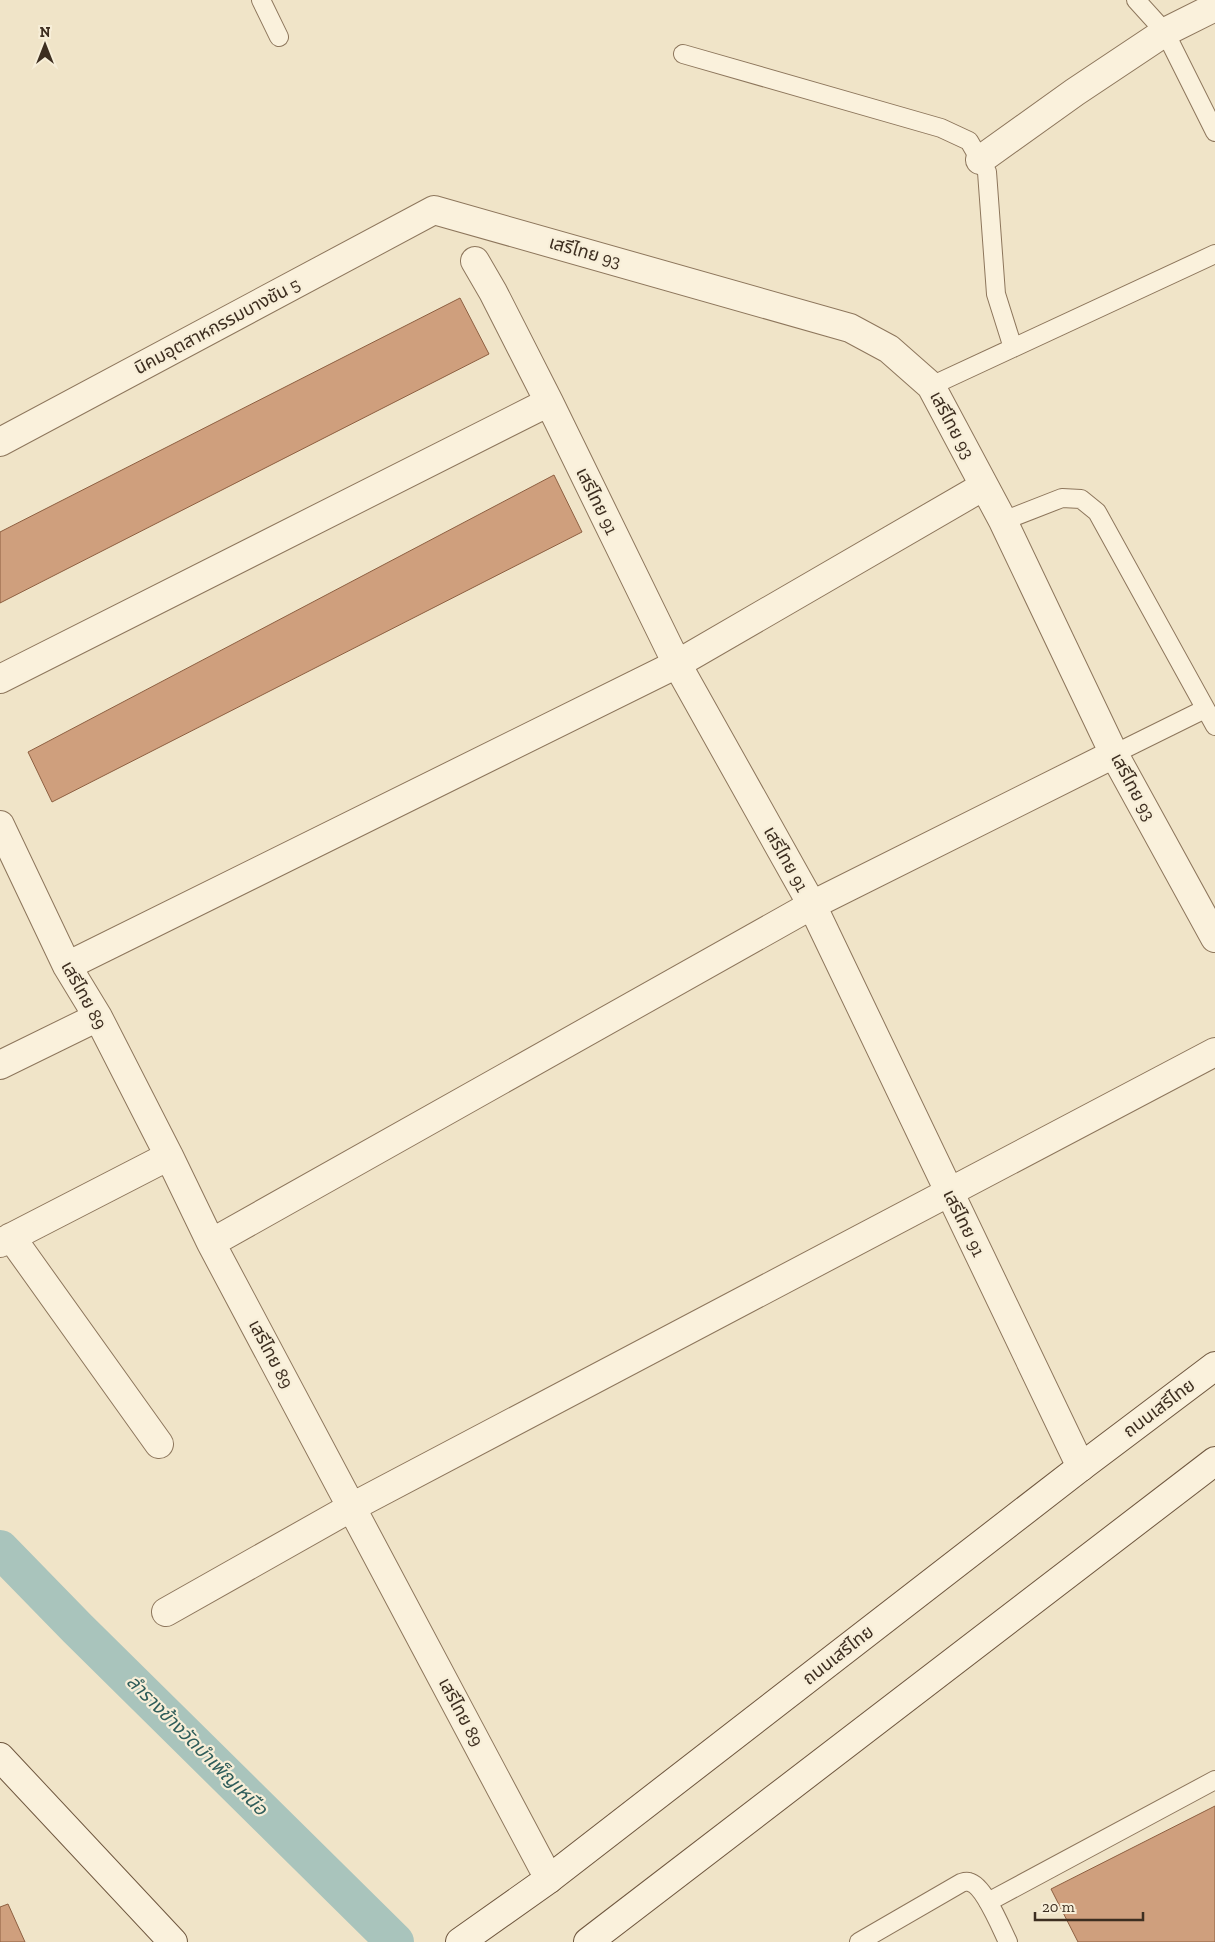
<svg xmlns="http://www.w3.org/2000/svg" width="1215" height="1942" font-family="'Zilla Slab','Noto Sans Thai',serif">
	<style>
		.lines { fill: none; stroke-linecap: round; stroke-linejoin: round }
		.canal { stroke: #a9c4bc; stroke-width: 38 }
		.building { fill: #cf9f7d; stroke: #8d5f41 }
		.lane-casing { stroke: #8d765c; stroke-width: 20 }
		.street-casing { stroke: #8d765c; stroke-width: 30 }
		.secondary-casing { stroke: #6f573f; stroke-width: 30 }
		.lane { stroke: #faf1dc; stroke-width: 18 }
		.street { stroke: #faf1dc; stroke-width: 28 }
		.secondary { stroke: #faf1dc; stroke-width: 28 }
		.labels { text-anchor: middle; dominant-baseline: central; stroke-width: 4.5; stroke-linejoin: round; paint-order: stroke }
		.street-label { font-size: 18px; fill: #3d2e20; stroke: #f7eed8 }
		.water-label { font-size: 19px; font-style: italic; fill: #2f5d5a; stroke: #f7eed8 }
	</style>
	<rect width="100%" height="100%" fill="#f0e4c8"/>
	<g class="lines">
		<path class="canal" d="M0,1549L77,1628L395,1942"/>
	</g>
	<path class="building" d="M460,298L489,354L0,603V532Z
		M554,475L582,532L52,802L28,752Z
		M1215,1806V1942H1078L1051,1889Z
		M8,1904L25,1942H0V1907Z"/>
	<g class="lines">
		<defs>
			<path id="lane" d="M261,0L279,37
				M1136,0L1165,32L1215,132
				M683,54L941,128L969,141L987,172L996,294L1013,348
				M931,386L1215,254
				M1003,521L1062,498L1081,499L1097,512L1215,726
				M1114,754L1205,709
				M988,1902L1215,1780
				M859,1942L961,1883C964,1882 966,1881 969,1882C984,1885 1001,1928 1008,1942"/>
			<path id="street" d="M980,160L1075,92L1165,32L1215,7
				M475,261L493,292L549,402L677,664L812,905L1081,1467
				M0,442L434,210L850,328L889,349L931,386L1003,521L1114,754L1215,938
				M0,679L549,402
				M0,825L67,966L98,1017L169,1156L211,1243L549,1879
				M67,966L677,664L984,486
				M0,1065L98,1017
				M11,1237L159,1444
				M0,1243L169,1156
				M211,1243L812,905L1114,754
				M166,1612L352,1507L1215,1052"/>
			<path id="secondary" d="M0,1757L173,1942
				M460,1942L549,1879L1081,1467L1215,1366
				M588,1942L1215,1461"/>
		</defs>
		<use href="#lane" class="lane-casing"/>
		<use href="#street" class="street-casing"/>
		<use href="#secondary" class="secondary-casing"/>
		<use href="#lane" class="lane"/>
		<use href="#street" class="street"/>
		<use href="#secondary" class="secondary"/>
	</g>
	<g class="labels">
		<g class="street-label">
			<text transform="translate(585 252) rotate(16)">เสรีไทย 93</text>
			<text transform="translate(217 326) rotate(-28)">นิคมอุตสาหกรรมบางชัน 5</text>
			<text transform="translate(952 425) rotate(62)">เสรีไทย 93</text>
			<text transform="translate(597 501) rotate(64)">เสรีไทย 91</text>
			<text transform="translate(1133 787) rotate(62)">เสรีไทย 93</text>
			<text transform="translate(786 859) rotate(61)">เสรีไทย 91</text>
			<text transform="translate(84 995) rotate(61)">เสรีไทย 89</text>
			<text transform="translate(964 1223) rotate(64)">เสรีไทย 91</text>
			<text transform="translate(271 1354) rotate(62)">เสรีไทย 89</text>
			<text transform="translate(1159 1408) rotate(-37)">ถนนเสรีไทย</text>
			<text transform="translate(838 1655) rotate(-38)">ถนนเสรีไทย</text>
			<text transform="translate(461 1712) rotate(62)">เสรีไทย 89</text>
		</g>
		<g class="water-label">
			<text transform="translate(197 1745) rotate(45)">ลำรางข้างวัดบำเพ็ญเหนือ</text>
		</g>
	</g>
	<g transform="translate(45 45)" stroke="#f7eed8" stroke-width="4" paint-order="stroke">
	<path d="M0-4L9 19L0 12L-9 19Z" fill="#3d2e20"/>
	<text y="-8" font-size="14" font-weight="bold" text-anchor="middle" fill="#3d2e20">N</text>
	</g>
	<path d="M1035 1912v8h108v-8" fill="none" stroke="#3d2e20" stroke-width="2.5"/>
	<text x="1042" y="1912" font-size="15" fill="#3d2e20" stroke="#f7eed8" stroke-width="4" paint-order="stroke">20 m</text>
</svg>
